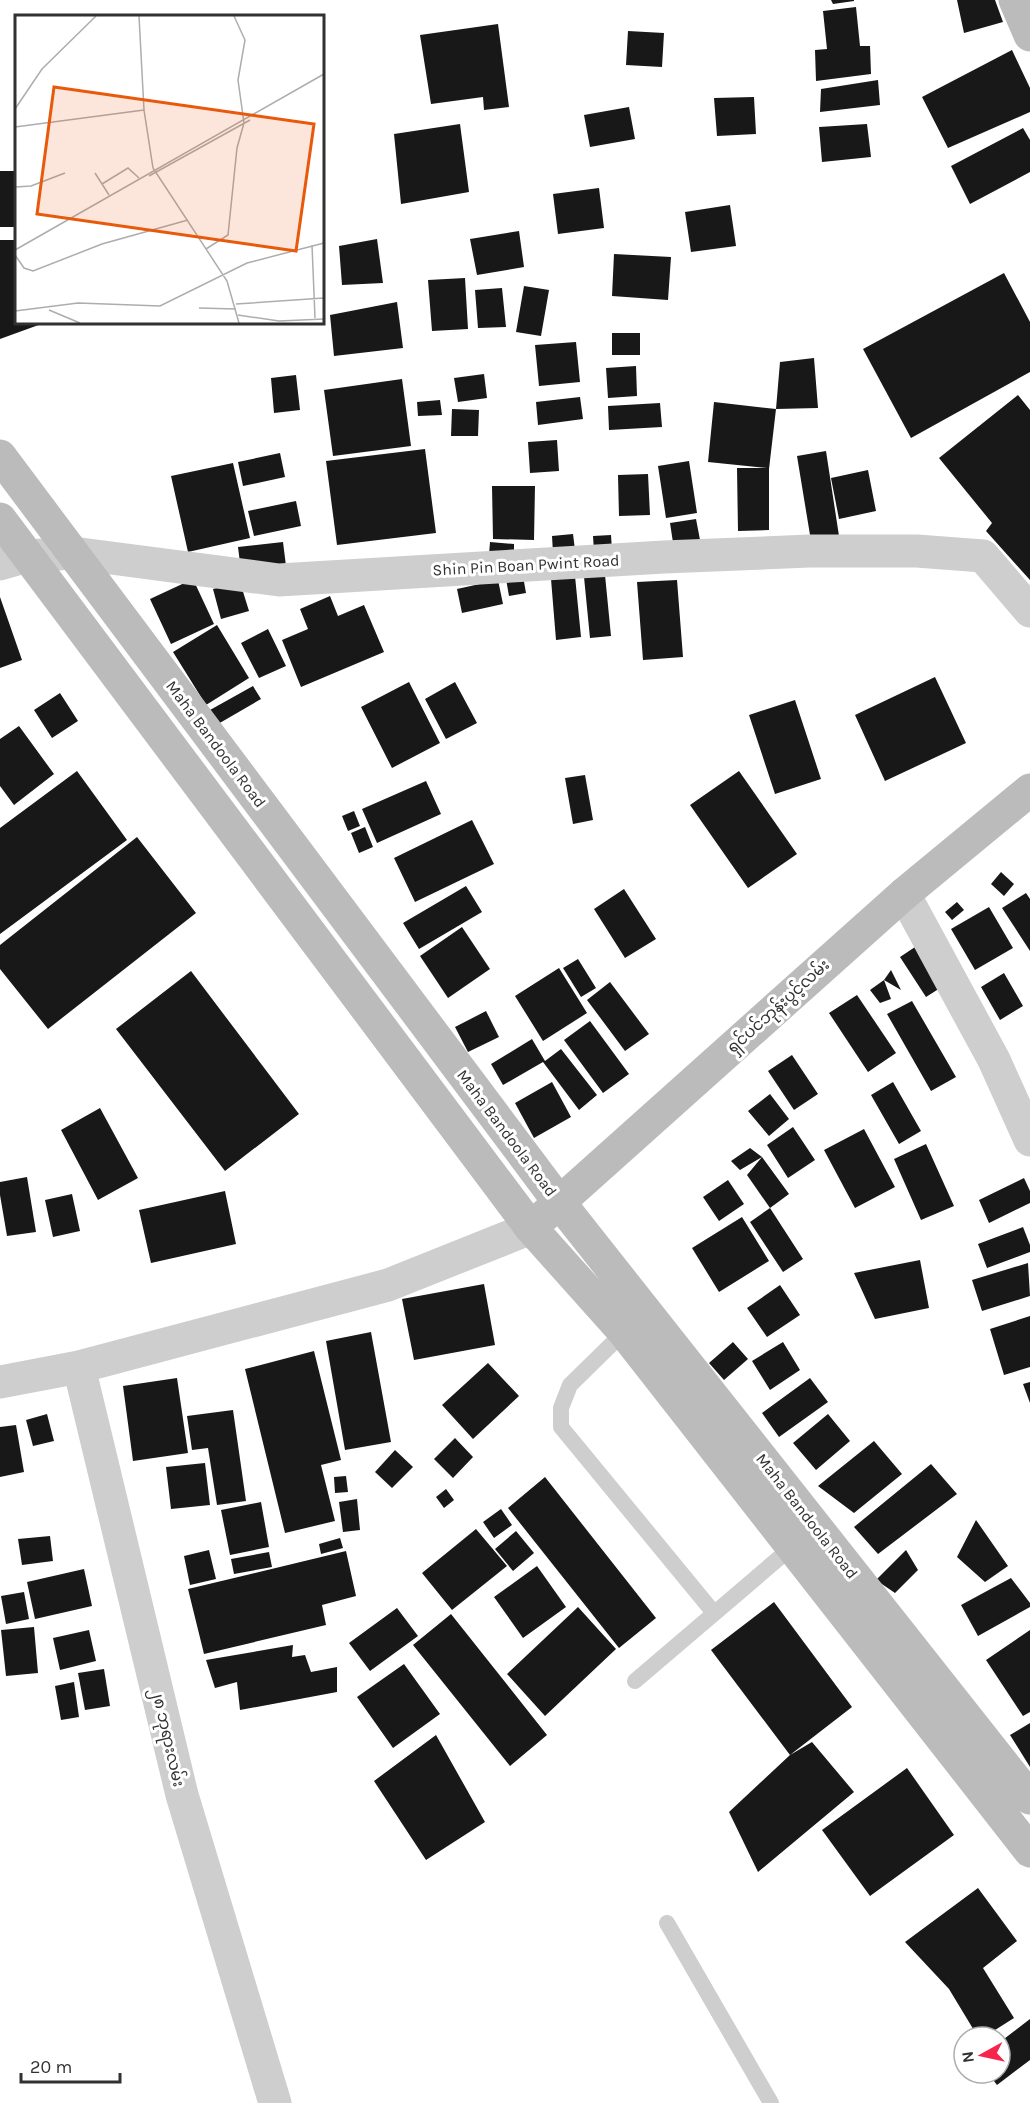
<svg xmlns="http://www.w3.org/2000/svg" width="1030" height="2103" font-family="Karla,'Noto Sans Myanmar',sans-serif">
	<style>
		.building { fill: #181818 }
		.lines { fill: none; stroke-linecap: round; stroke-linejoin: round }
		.lane { stroke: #cecece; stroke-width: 16 }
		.street { stroke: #cecece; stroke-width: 33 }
		.secondary { stroke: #bbb; stroke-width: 33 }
		.labels { text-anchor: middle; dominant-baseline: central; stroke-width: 6; stroke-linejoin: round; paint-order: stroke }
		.street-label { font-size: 16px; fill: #313131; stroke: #fff }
		.inset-road { fill: none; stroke: #adadad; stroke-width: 1.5 }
		.view { fill: #e8590c; fill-opacity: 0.15; stroke: #e8590c; stroke-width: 3 }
		.inset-edge { fill: none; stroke: #313131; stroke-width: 3 }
	</style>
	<rect width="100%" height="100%" fill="#fff"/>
	<path class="building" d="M831,0H854V1L833,4Z
		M957,0H995L1003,22L964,33Z
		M856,7L860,46H870L871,74L816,81L815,50L827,49L823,11Z
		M498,24L509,107L484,110L483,97L431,104L420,35Z
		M628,31L664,33L662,67L626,65Z
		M1012,50L1030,88V112L948,148L922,97Z
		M878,80L880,105L820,112L821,89Z
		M754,97L756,134L717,136L714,98Z
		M629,107L635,139L590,147L584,115Z
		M460,124L469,192L401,204L394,134Z
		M867,124L871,157L822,162L819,127Z
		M1023,128L1030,140V172L970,204L951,166Z
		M0,171H16V227H0Z
		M599,188L604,228L558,234L553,194Z
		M730,205L736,246L691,252L685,212Z
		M519,231L524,267L477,275L470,239Z
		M377,239L383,283L342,285L339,246Z
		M0,240H16V322L44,323L0,339Z
		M614,254L671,257L668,300L612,296Z
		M1004,273L1030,322V372L911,438L863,349Z
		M465,278L468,329L432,331L428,280Z
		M524,286L549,290L541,336L516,332Z
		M502,288L506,327L478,328L475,290Z
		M397,302L403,348L334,356L330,315Z
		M612,333H640V355H612Z
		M576,342L580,382L539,386L535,345Z
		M814,358L818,408L776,409L780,362Z
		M636,366L637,396L608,398L606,368Z
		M484,374L487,398L458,402L454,378Z
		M296,375L300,410L274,413L271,378Z
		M402,379L411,446L333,456L324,390Z
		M1018,395L1030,410V580L986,531L992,523L939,458Z
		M580,397L583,419L538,425L536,402Z
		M440,400L442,415L418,416L417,402Z
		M714,402L776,409L769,469V530L738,531L737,468H767L708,462Z
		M660,403L662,427L609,430L608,406Z
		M452,409L479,410L478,436H451Z
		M557,440L559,471L530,473L528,442Z
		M425,449L436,533L337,545L326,461Z
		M826,451L839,536L811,541L797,456Z
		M280,453L285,477L243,486L238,462Z
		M689,461L697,513L666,518L658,466Z
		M233,463L250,538L188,552L171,476Z
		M868,470L876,511L839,519L831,478Z
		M648,474L650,515L619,516L618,475Z
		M492,486H535L534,540L493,539Z
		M296,501L301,526L254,536L248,511Z
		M696,519L701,545L674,549L670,523Z
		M573,534L575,550L553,553L552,536Z
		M611,535L612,550L594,551L593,536Z
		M283,542L286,566L241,571L238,547Z
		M490,542L514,544V556L489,555Z
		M605,575L611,636L590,638L584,577Z
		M523,576L526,593L509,596L506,579Z
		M575,576L581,637L556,640L551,579Z
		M193,579L214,624L171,644L150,599Z
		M498,580L503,604L462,613L457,589Z
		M677,580L683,657L643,660L637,582Z
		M240,582L249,611L221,619L213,589Z
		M330,596L338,616L364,605L384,652L301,687L282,640L308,629L300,609Z
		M0,597L22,660L0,668Z
		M217,625L249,678L206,705L173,652Z
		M268,629L286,666L259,678L241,643Z
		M935,677L966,743L885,781L855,715Z
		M409,682L440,743L392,768L361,707Z
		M455,682L477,723L446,739L425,699Z
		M253,686L261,699L218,724L210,710Z
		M60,693L78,721L52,738L34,710Z
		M795,700L821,779L775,794L749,715Z
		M19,726L54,774L14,805L0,786V739Z
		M77,771L127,840L0,934V828Z
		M739,771L797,854L748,888L690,805Z
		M585,775L593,820L573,824L565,778Z
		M426,781L441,814L377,843L362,809Z
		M354,811L360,826L348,831L342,816Z
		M472,820L494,864L415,902L394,858Z
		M365,827L373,847L359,853L351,833Z
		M137,837L196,913L48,1029L0,969V945Z
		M1001,872L1014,884L1004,896L991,884Z
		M466,886L482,912L419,949L403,923Z
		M624,889L656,939L625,958L594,909Z
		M1026,893L1030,899V951L1002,908Z
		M957,902L964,910L952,920L945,912Z
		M989,907L1013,948L975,970L951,929Z
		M462,927L490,969L448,998L420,956Z
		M921,943L948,983L926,997L900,957Z
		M578,959L596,988L581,997L563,968Z
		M559,968L587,1013L543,1041L515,996Z
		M891,970L901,990L884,980L891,999L880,1003L870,990L884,980Z
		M191,971L299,1114L225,1171L116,1029Z
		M1004,973L1023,1006L1000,1020L981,987Z
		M610,982L649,1034L625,1051L587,1000Z
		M857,995L896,1053L868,1072L829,1013Z
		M912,1001L956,1077L931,1091L887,1014Z
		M486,1011L499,1037L468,1052L455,1027Z
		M590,1021L629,1074L603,1093L564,1040Z
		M532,1039L545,1061L561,1049L597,1095L579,1110L543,1062L503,1085L491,1064Z
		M792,1055L818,1094L794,1110L768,1071Z
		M552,1082L571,1117L534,1138L515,1103Z
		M893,1082L921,1131L899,1144L871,1095Z
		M770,1094L789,1119L769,1136L748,1111Z
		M100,1108L138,1178L98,1200L61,1130Z
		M793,1127L815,1160L788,1178L767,1145Z
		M864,1129L895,1187L855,1208L824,1150Z
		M926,1144L954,1206L921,1220L894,1159Z
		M750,1148L762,1157L789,1194L770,1208L747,1175L762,1157L740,1170L731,1161Z
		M27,1177L36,1232L7,1236L0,1195V1182Z
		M1024,1178L1030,1191V1203L989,1223L979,1200Z
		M728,1180L744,1204L719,1221L703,1197Z
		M225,1191L236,1244L151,1263L139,1210Z
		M72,1194L80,1231L53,1237L45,1200Z
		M770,1208L803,1259L783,1272L750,1222Z
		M742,1217L769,1261L719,1292L692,1248Z
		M1023,1227L1030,1245V1252L987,1268L978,1244Z
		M920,1260L929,1308L875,1319L854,1273Z
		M1028,1263L1030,1296L982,1311L972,1280Z
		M484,1284L495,1345L414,1360L402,1299Z
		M780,1285L800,1315L767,1337L747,1308Z
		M1030,1316V1367L1004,1375L990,1329Z
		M371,1332L391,1442L345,1450L326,1341Z
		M733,1342L748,1359L724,1380L709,1363Z
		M783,1342L800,1370L770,1390L752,1361Z
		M314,1351L341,1460L321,1465L335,1521L285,1533L245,1369Z
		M488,1363L519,1396L473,1439L442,1405Z
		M177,1378L188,1453L133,1461L123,1386Z
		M810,1378L828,1402L779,1437L762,1413Z
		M1030,1382V1403L1023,1384Z
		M233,1410L246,1501L217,1505L208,1448L192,1450L187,1416Z
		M47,1414L54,1441L33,1446L26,1420Z
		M828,1414L850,1441L816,1470L793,1443Z
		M16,1425L24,1472L0,1477V1427Z
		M455,1438L473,1457L453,1478L434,1459Z
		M874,1441L902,1474L854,1513L818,1486Z
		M395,1450L413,1467L392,1488L375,1472Z
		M205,1463L210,1505L171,1509L166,1467Z
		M931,1464L957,1494L878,1554L854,1527Z
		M346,1476L348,1492L335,1493L334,1477Z
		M545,1477L656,1618L619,1648L508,1508Z
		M446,1489L454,1500L444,1508L436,1497Z
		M357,1499L360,1530L343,1532L339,1502Z
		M261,1502L269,1547L230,1555L221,1510Z
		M501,1509L512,1525L494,1538L483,1522Z
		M976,1520L1008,1566L985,1582L957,1557Z
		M476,1529L507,1566L452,1610L422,1573Z
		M516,1531L534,1553L513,1571L495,1549Z
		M50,1536L53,1561L22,1565L18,1539Z
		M340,1538L343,1548L321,1554L319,1544Z
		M209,1550L216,1579L190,1585L184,1556Z
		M906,1550L918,1570L895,1593L876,1580Z
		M346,1551L356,1596L322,1605L326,1625L204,1654L188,1589Z
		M269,1552L272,1567L234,1574L231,1559Z
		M537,1566L566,1607L523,1638L494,1597Z
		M84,1569L92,1606L35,1619L27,1582Z
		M1011,1578L1030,1603V1607L978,1636L961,1605Z
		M24,1592L29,1619L6,1624L1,1596Z
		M774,1602L852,1707L790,1755L711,1650Z
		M578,1607L616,1649L545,1716L507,1674Z
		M397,1608L418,1636L370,1671L349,1643Z
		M451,1614L547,1735L510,1766L413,1645Z
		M34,1627L38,1673L6,1676L1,1630Z
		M89,1630L96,1661L60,1670L53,1638Z
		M1030,1630V1712L1023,1716L986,1660Z
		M293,1645L292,1657L305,1655L311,1672L337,1667V1692L240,1710L237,1682L215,1688L206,1660Z
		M404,1664L440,1714L393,1748L357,1697Z
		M104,1669L110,1706L85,1710L78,1673Z
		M74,1682L79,1717L61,1720L55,1686Z
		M1030,1723V1767L1010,1735Z
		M436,1735L485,1822L426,1860L374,1781Z
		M812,1742L854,1792L758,1872L729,1812L790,1755Z
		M907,1768L954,1835L870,1896L822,1830Z
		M978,1888L1017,1941L983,1968L1014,2018L984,2037H978L949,1989L905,1942Z
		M1030,2019V2060L997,2085L988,2073H1000V2042Z"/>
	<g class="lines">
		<path class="lane" d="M624,1332L570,1385L561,1408V1427L714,1613
			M635,1681L792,1547
			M667,1923L771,2103"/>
		<path class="street" d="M0,564L28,556L73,553L279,580L664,557L810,551H917L983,556L1030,611
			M904,894L994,1060L1030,1140
			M79,1367L182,1795L275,2103
			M0,1382L79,1367L388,1285L531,1228"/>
		<path class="secondary" d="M1015,0L1030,35
			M0,456L559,1202L1030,1798
			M0,519L531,1228L624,1332L1030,1851
			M544,1216L904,894L1030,790"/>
	</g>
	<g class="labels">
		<g class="street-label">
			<text transform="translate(526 565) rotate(-3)">Shin Pin Boan Pwint Road</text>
			<text transform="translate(216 744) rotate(53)">Maha Bandoola Road</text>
			<text transform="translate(778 1006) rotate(-42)">ရှင်ပင်ဘုန်းပွင့်လမ်း</text>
			<text transform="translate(507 1133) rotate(53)">Maha Bandoola Road</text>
			<text transform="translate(807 1516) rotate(52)">Maha Bandoola Road</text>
			<text transform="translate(168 1737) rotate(77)">၂၈ ဘုရားလမ်း</text>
		</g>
	</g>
	<g transform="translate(15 15)">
		<rect width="309" height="309" fill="#fff"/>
		<path class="inset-road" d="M124,1L129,95L138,153L212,266L224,308M0,94L27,54L81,1M0,112L129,95M80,158L94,180M134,161L235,105M87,169L113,153L124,163M0,172L16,171L50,158M297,230L300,303M191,234L213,220L222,133L229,108L223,65L230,25L219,1M0,235L309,59M0,240L9,253L18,256L87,229L173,205M221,289L309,283M184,293L221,294M34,295L65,308M0,296L63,288L145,291L232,248L309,228M223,300L264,306L309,304"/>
		<path class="view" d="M39,72L299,109L281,236L22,199Z"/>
		<rect width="309" height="309" class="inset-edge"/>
	</g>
	<g transform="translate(982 2055) rotate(262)"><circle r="28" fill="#ffffff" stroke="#adadad" stroke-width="1.5"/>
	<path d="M0-4.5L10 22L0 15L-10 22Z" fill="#f7244c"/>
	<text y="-9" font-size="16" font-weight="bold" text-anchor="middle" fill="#313131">N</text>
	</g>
	<path d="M21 2073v9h99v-9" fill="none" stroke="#313131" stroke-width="3"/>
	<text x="30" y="2073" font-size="18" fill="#313131" stroke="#ffffff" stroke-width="4.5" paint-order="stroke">20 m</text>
</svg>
